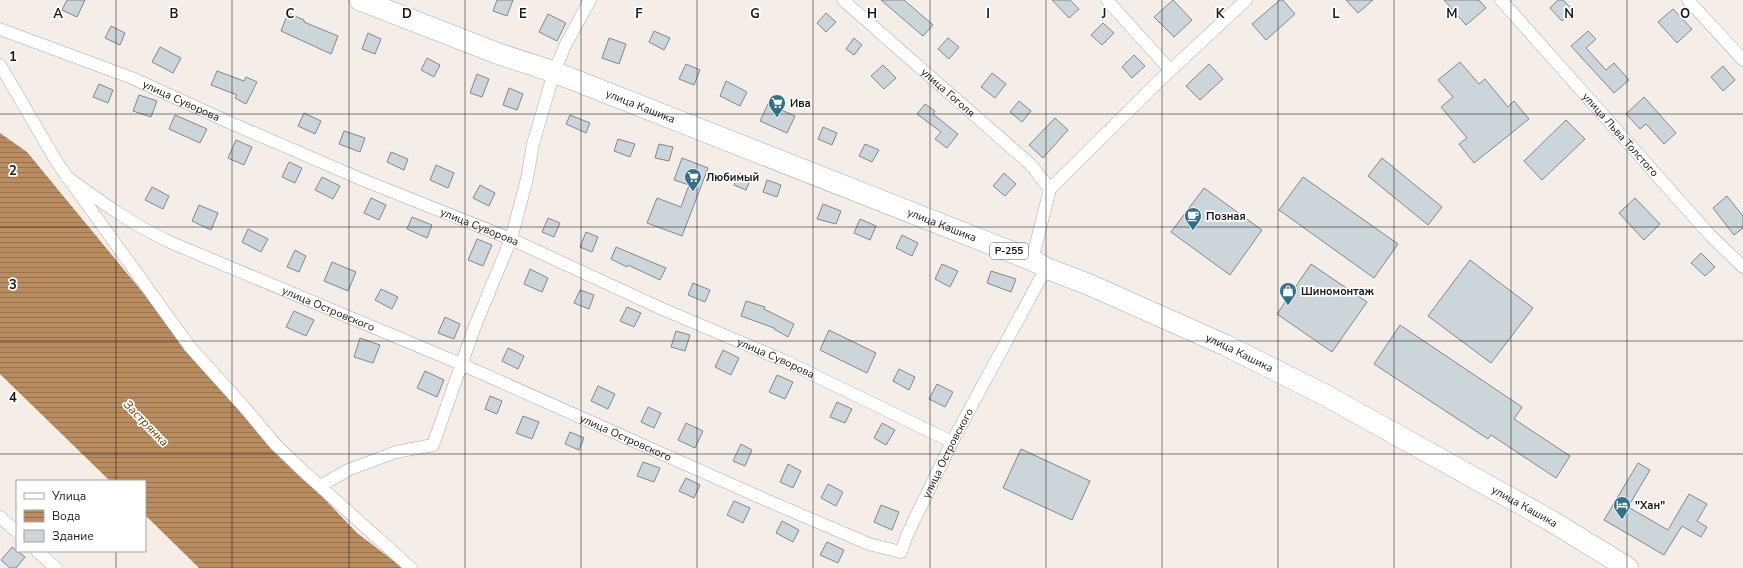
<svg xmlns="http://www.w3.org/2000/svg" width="1743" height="568" font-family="'Nunito Sans',sans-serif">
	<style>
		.water { fill: url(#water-rules) }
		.building { fill: #ccd5d9; stroke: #80888c }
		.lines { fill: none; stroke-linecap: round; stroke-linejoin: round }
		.street-casing { stroke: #b0a9a4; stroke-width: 13 }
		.highway-casing { stroke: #b0a9a4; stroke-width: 22 }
		.street { stroke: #fff; stroke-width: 12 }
		.highway { stroke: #fff; stroke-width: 21 }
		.grid { fill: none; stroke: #1b1816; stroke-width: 1; stroke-opacity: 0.55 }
		.labels { text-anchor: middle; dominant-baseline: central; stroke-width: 3.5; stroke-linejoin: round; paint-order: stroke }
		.shield { fill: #fff; stroke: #5f5d5c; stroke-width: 1 }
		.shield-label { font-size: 10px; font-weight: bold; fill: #1b1816 }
		.street-label { font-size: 11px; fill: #1b1816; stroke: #fff }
		.poi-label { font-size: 11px; font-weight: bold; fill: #1b1816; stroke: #fff; text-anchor: start }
		.water-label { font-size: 12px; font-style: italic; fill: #6e4207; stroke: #fff }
		.grid-label { font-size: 13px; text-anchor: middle; font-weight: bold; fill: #1b1816; stroke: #fff; stroke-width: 3.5; stroke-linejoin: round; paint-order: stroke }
	</style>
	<defs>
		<pattern id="water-rules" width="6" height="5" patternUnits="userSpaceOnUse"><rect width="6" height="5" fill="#ba8d60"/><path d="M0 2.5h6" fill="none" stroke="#96724e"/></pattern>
	</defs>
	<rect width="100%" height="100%" fill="#f5eee8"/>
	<path class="water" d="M0,133L27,152L191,351L292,465L357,533L403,568H199L145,515V481H110L0,374Z"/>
	<path class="building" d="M67,0H85L77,17L62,10Z
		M497,0H513L507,16L493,11Z
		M881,0H904L933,25L923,36Z
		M1052,0H1070L1079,9L1069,18Z
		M1173,0L1192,20L1174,37L1154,17Z
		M1280,0H1283L1295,14L1266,40L1252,24Z
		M1346,0H1373L1358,13Z
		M1444,0H1479L1486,8L1466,25Z
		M1558,0H1563L1573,10L1562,21L1550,8Z
		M1673,9L1692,29L1677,43L1658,22Z
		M288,13L304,20V22L338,36L331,54L281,31Z
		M826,13L836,22L826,32L817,23Z
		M548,14L566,23L557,41L539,32Z
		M1103,23L1114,33L1102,45L1091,35Z
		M111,26L125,33L120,45L105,38Z
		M654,31L670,38L664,50L649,42Z
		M1588,31L1596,39L1586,48L1606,70L1614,63L1629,80L1614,93L1571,46Z
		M368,33L381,39L375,54L362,49Z
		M609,38L626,44L619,64L602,58Z
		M854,38L862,45L854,55L846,49Z
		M948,38L959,47L949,59L938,49Z
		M160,47L181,58L173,73L152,62Z
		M1134,55L1145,66L1132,78L1122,67Z
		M427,58L440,65L434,77L421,70Z
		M1460,62L1479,84L1485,79L1508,107L1514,101L1529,119L1474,163L1459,144L1467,138L1441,107L1453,97L1438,80Z
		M686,64L700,70L694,85L679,79Z
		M1209,64L1223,79L1200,100L1186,86Z
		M883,65L896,78L884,89L871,76Z
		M1723,66L1735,80L1723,91L1711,77Z
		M217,71L244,81L246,77L257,82L246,104L235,98L237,95L211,85Z
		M992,73L1006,84L995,98L981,87Z
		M477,74L489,79L482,97L470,93Z
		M726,81L747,92L740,106L720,96Z
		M99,84L113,90L108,103L93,97Z
		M509,88L523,94L517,110L503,105Z
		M139,95L157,101L151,117L133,111Z
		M1644,97L1676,133L1664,144L1646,124L1640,129L1626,114Z
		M1019,101L1031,111L1022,122L1010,112Z
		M768,104L795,116L787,133L760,121Z
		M925,104L935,111L933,114L958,134L947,148L935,139L941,132L917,114Z
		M304,113L321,121L315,134L298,126Z
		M175,115L207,129L200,143L169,129Z
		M570,115L590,123L586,133L566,124Z
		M1055,118L1068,130L1043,158L1029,145Z
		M1566,120L1585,139L1542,180L1524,161Z
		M823,127L837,133L832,145L818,139Z
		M344,131L365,138L360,152L339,144Z
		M618,139L635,144L630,157L614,151Z
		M236,140L252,147L244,165L228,158Z
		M659,144L673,147L669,161L655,158Z
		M865,144L879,150L872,162L859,156Z
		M391,152L408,159L404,170L387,162Z
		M682,158L708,168L682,236L647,223L657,198L681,207L689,185L674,180Z
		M1382,158L1442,207L1428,225L1368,176Z
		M289,162L302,168L295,183L282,177Z
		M436,165L454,173L448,188L430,180Z
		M739,173L751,178L746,190L734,185Z
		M1004,173L1016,184L1005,196L993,186Z
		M322,177L340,186L333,199L315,190Z
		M1303,177L1398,244L1374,278L1279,210Z
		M767,180L781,185L777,197L763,192Z
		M480,185L495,193L489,206L473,198Z
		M152,187L169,196L163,209L145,200Z
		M1204,188L1262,230L1230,275L1171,232Z
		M1727,196L1743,216V228L1734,235L1713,208Z
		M371,198L386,205L379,220L364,213Z
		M1635,198L1660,224L1644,240L1619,213Z
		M823,204L841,211L836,224L817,219Z
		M199,205L218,213L211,230L192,221Z
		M412,217L432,225L427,238L407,229Z
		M548,218L560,223L554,237L542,232Z
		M860,219L876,226L870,240L854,233Z
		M248,229L268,239L261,252L242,242Z
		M586,232L598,237L592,252L580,247Z
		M902,235L918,243L912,256L896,248Z
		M477,239L492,245L483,266L468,260Z
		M616,247L666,268L660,280L628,265L627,267L611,259Z
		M295,250L306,256L299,272L287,267Z
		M1701,253L1715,267L1705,276L1691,263Z
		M1470,260L1533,308L1491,363L1428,316Z
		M332,262L356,272L348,291L324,281Z
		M942,264L958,271L950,287L935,279Z
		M1311,264L1367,302L1332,352L1277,314Z
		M530,269L548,278L542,292L524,284Z
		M991,271L1016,279L1011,292L987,283Z
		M693,283L710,290L705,302L688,295Z
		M381,289L398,297L392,309L375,300Z
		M580,290L594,295L589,309L574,303Z
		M746,301L765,307L764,309L794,324L788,337L774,329V328L741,316Z
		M627,307L641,313L634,327L620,321Z
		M294,311L314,320L306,336L286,327Z
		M445,317L460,324L454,339L438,333Z
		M1400,325L1522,407L1514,419L1570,456L1556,478L1491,435L1488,439L1374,364Z
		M829,330L876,353L867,373L820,350Z
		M676,331L690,335L685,351L671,347Z
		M360,338L380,345L373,363L354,357Z
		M508,348L524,356L518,369L502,361Z
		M723,350L739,358L731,375L715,367Z
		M899,369L915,377L909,390L893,381Z
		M425,371L444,380L437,397L417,388Z
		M777,375L793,382L785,399L769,392Z
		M937,384L953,392L945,407L929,399Z
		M598,386L615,394L608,409L591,401Z
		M490,396L502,401L497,414L485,409Z
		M837,402L852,409L845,423L830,417Z
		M648,407L661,413L654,428L641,422Z
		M523,416L539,422L532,439L516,433Z
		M686,423L703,431L695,448L678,440Z
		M882,423L895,430L886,445L874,438Z
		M570,432L584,438L579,450L565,444Z
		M741,444L752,450L745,466L733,461Z
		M1021,449L1090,481L1072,520L1003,488Z
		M643,462L660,468L654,482L637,476Z
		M1638,463L1650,470L1628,507L1668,530L1689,494L1707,504L1697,521L1707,527L1701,537L1682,526L1664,555L1604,520Z
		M788,464L801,471L793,488L780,482Z
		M686,478L700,485L694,498L679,491Z
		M828,484L843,492L836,506L821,498Z
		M734,501L750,508L743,523L727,515Z
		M881,505L899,512L892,530L874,522Z
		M782,521L799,530L793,542L776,533Z
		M827,542L844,550L838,563L820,555Z
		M12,547L25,557L16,568H10L1,560Z"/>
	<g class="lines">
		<defs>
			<g id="street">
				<path id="s1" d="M843,0L1030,164L1050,189"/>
				<path d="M1107,0L1170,70"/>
				<path id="s2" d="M1501,0L1710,235L1743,267"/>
				<path d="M1688,0L1743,60"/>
				<path id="s3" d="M0,29L132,78L233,124L363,180L511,239L660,308L783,360L952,442"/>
				<path d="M0,65L58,164L190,347L245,408L275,444L303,471L411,568"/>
				<path id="s4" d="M67,177C101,202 133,225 172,243L461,364L766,500L869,544L901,552L907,535L952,442L1046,268"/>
				<path d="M1032,260L1050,189L1159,81L1246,0"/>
				<path d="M320,486L348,470L396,452L433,445L475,326L511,239L527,179L533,144L554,72L565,46L590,0"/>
				<path d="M0,517L17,532"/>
				<path d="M37,551L56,568"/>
			</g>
			<g id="highway">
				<path id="s5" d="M360,0L499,54L554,72L1032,260L1046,268L1090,285L1225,345L1325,395L1548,519L1628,568"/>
			</g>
		</defs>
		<use href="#street" class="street-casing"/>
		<use href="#highway" class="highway-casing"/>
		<use href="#street" class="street"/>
		<use href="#highway" class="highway"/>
	</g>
	<path class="grid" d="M116,0V481M232,0V568M349,0V568M465,0V568M581,0V568M697,0V568M813,0V568M930,0V568M1046,0V568M1162,0V568M1278,0V568M1394,0V568M1511,0V568M1627,0V568M0,114H1743M0,227H1743M0,341H1743M0,454H1743M116,551V568"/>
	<defs>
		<symbol id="supermarket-pin" viewBox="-11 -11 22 30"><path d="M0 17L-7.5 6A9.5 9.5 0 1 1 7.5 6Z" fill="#347087" stroke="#fff"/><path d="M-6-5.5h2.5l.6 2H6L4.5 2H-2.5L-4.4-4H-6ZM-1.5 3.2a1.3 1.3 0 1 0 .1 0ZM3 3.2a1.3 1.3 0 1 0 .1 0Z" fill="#fff"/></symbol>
		<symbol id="cafe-pin" viewBox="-11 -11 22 30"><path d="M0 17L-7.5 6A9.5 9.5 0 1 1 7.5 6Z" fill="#347087" stroke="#fff"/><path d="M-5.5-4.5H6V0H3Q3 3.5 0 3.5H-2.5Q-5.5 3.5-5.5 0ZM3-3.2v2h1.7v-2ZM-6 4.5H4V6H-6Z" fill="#fff"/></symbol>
		<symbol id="shop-pin" viewBox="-11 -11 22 30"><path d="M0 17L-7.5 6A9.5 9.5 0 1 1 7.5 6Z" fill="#347087" stroke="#fff"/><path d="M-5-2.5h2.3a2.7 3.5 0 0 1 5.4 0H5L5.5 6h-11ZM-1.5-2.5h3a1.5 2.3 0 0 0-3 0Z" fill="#fff"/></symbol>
		<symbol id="hotel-pin" viewBox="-11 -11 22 30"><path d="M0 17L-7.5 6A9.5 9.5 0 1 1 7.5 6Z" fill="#347087" stroke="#fff"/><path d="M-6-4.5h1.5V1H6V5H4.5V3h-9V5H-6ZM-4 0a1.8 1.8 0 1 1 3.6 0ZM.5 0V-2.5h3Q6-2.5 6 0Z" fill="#fff"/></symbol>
	</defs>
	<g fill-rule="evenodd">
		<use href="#supermarket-pin" x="767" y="93" width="20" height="27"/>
		<use href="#supermarket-pin" x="683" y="167" width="20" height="27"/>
		<use href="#cafe-pin" x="1183" y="206" width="20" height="27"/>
		<use href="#shop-pin" x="1278" y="281" width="20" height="27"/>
		<use href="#hotel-pin" x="1612" y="495" width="20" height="27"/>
	</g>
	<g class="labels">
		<rect class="shield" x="990" y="243" width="38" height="16" rx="3"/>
		<g class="shield-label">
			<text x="1009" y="251">Р-255</text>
		</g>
		<g class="street-label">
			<text stroke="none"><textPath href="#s1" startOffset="140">улица Гоголя</textPath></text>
			<text stroke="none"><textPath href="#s3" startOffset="195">улица Суворова</textPath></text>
			<text stroke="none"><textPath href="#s5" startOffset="300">улица Кашика</textPath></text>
			<text stroke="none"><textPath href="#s2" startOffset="180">улица Льва Толстого</textPath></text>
			<text stroke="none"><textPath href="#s5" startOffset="624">улица Кашика</textPath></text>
			<text stroke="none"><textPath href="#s3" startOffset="519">улица Суворова</textPath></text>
			<text stroke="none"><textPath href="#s4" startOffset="294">улица Островского</textPath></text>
			<text stroke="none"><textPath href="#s5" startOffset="948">улица Кашика</textPath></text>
			<text stroke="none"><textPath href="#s3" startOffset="843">улица Суворова</textPath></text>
			<text stroke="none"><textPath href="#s4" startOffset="618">улица Островского</textPath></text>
			<text stroke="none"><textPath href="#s4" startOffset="1026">улица Островского</textPath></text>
			<text stroke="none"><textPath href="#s5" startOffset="1272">улица Кашика</textPath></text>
		</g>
		<g class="poi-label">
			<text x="790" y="103">Ива</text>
			<text x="706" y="177">Любимый</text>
			<text x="1206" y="216">Позная</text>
			<text x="1301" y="291">Шиномонтаж</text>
			<text x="1635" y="505">"Хан"</text>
		</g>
		<g class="water-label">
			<text transform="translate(146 423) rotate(46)">Застрянка</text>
		</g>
	</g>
	<g class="grid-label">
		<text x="58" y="18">A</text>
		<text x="174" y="18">B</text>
		<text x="290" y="18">C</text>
		<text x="407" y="18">D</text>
		<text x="523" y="18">E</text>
		<text x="639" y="18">F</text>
		<text x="755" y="18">G</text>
		<text x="872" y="18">H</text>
		<text x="988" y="18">I</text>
		<text x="1104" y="18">J</text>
		<text x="1220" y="18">K</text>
		<text x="1336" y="18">L</text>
		<text x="1452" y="18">M</text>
		<text x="1569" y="18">N</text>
		<text x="1685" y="18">O</text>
		<text x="13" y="61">1</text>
		<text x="13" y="175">2</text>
		<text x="13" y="289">3</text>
		<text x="13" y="402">4</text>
	</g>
	<rect x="16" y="480" width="130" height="72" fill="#ffffff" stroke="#a4a3a2"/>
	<rect x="24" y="493" width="20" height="6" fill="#ffffff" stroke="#a4a3a2"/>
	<text x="52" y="500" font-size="12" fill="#1b1816">Улица</text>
	<rect x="24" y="510" width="20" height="12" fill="url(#water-rules)" stroke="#a4a3a2"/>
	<text x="52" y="520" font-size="12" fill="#1b1816">Вода</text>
	<rect x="24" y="530" width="20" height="12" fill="#ccd5d9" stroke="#a4a3a2"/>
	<text x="52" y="540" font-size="12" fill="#1b1816">Здание</text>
</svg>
